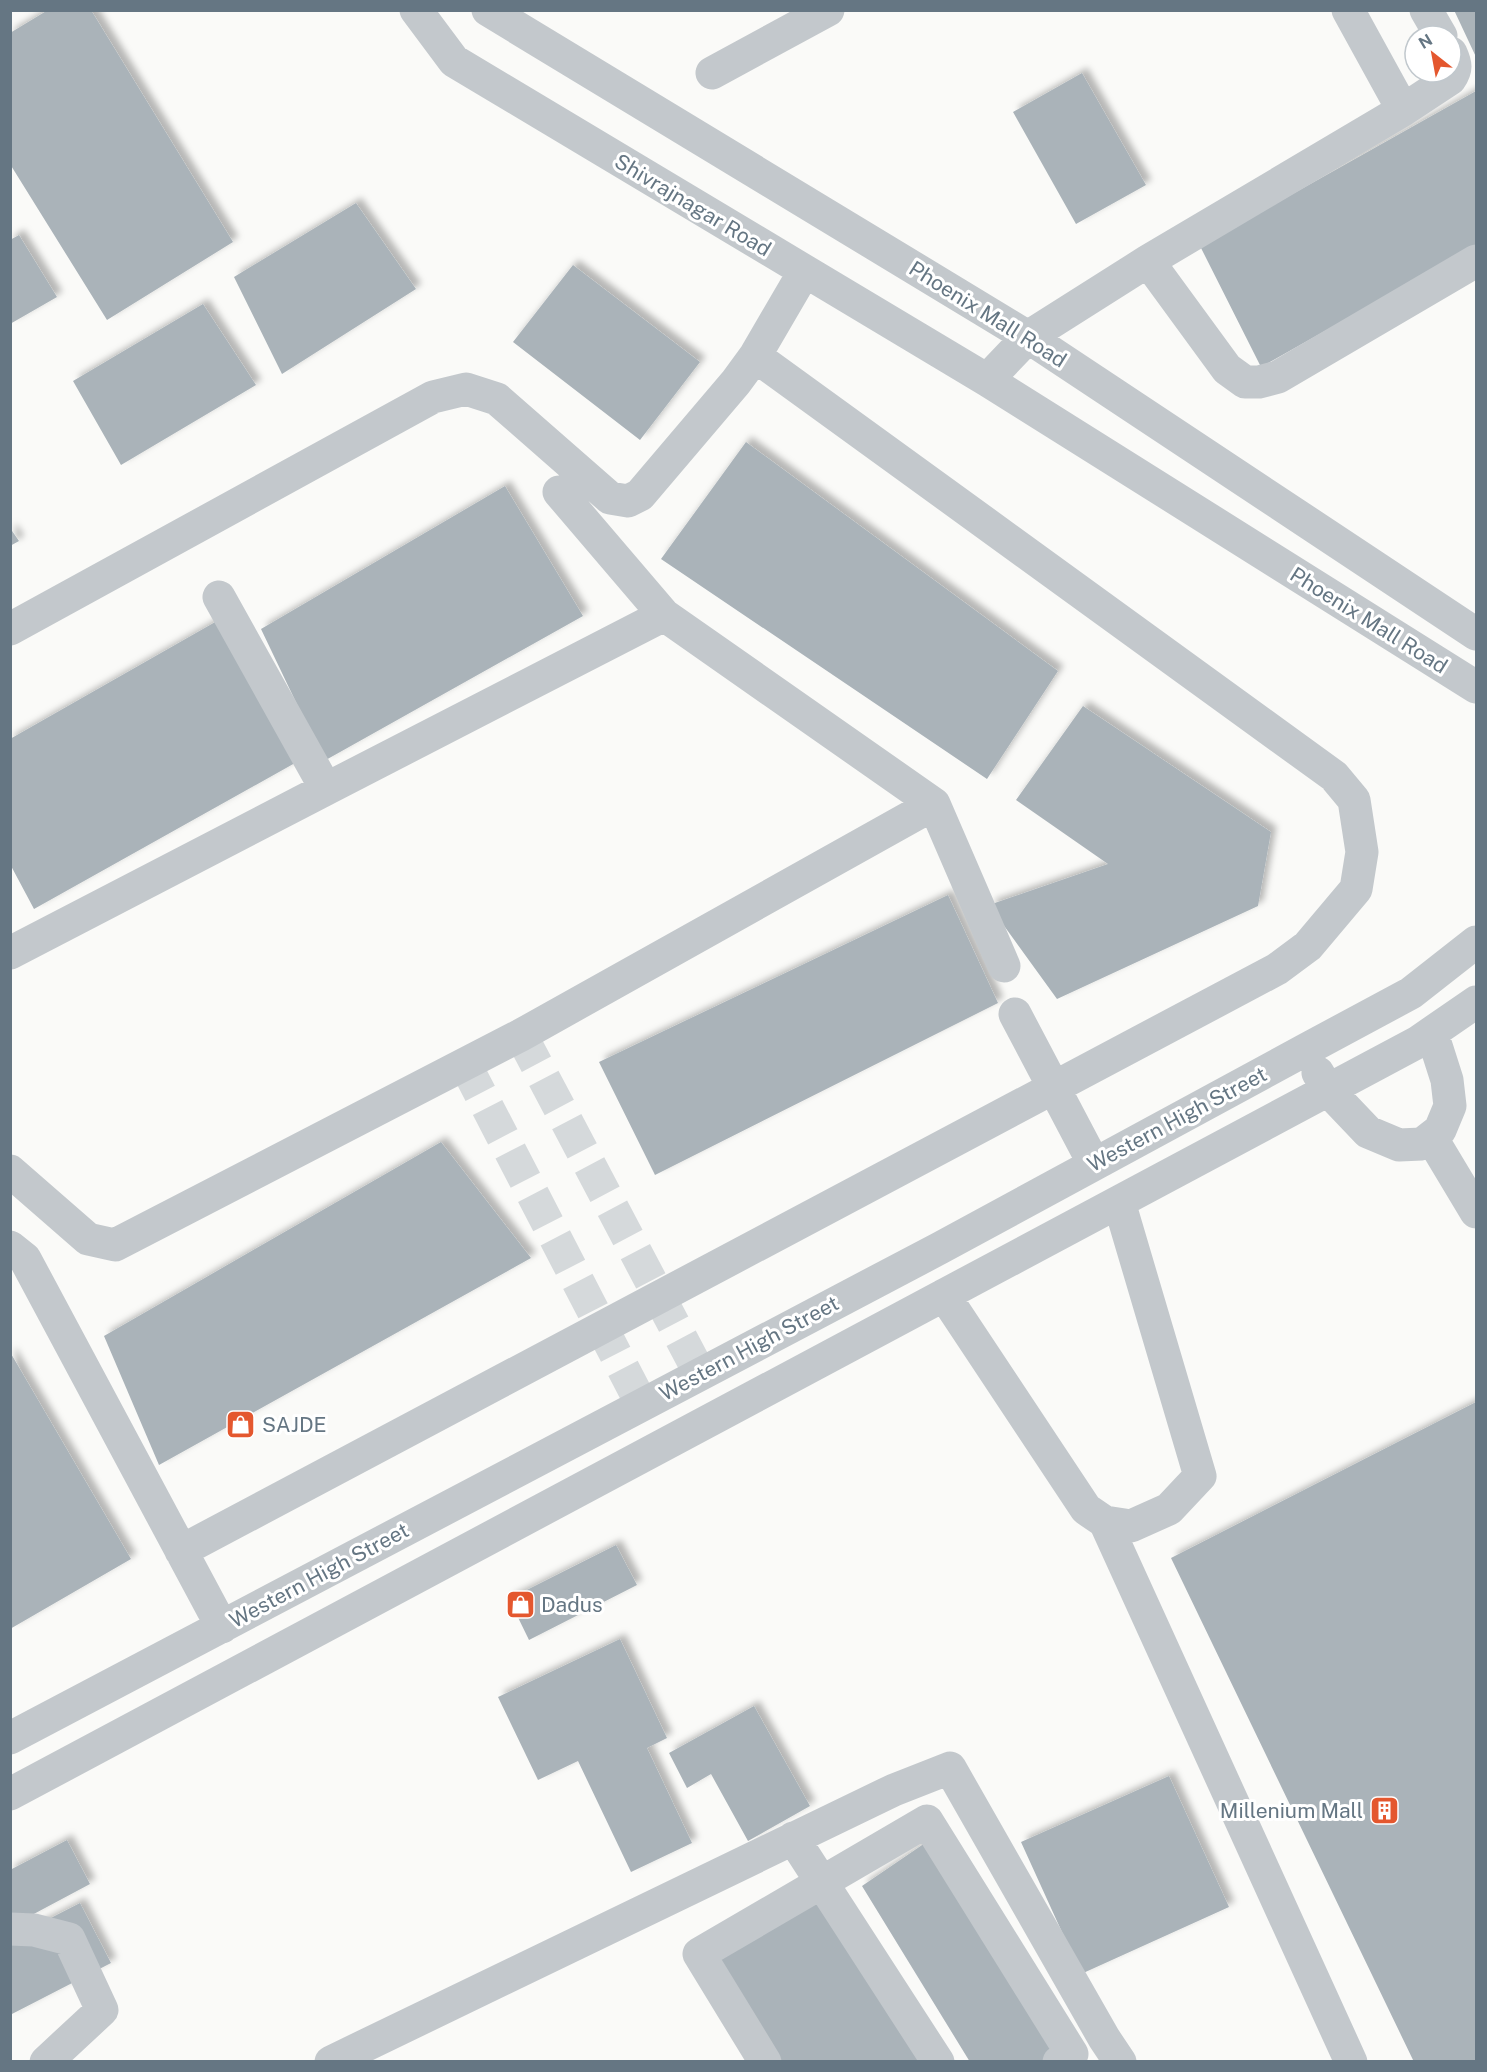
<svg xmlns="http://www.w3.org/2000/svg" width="1487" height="2072" font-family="'Public Sans',sans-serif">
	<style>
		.building { fill: #aab3b9; filter: url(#shadow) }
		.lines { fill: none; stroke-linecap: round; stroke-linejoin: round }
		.minor-tunnel { stroke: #d5d9db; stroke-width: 33; stroke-dasharray: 33 16; stroke-linecap: butt }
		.minor { stroke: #c3c8cc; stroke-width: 33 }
		.labels { text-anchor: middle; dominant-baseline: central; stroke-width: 6; stroke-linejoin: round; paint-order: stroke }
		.street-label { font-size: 21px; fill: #657683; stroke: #fff }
		.poi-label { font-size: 21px; fill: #657683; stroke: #fff; text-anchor: start }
	</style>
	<defs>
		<filter id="shadow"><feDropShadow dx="5.5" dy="-5.5" stdDeviation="3" flood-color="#0004"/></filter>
	</defs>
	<rect width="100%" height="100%" fill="#fafaf8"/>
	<path class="building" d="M48,10H91L233,242L107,320L10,164V33Z
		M1454,10H1476V57Z
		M1082,73L1146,185L1076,224L1013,112Z
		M1476,91V246L1261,367L1200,246Z
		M356,203L416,289L282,374L234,277Z
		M19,235L57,297L10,324V240Z
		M573,265L700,362L640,440L513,342Z
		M203,304L256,385L121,465L73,381Z
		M746,442L1058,671L987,779L661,559Z
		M505,486L583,616L324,761L261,629Z
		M10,528L19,541L10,546Z
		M217,621L295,763L34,909L10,864V739Z
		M1083,706L1271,832L1258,906L1057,999L989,905L1108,864L1016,800Z
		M948,895L998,1003L655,1175L599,1062Z
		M441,1142L531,1258L159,1465L104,1336Z
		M10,1352L131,1559L10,1629Z
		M1476,1402V2062H1414L1171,1558Z
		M616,1545L637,1585L529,1640L509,1599Z
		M620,1639L667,1738L647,1748L692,1843L631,1872L578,1761L538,1780L498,1697Z
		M754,1706L810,1806L748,1841L711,1774L687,1788L669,1753Z
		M1169,1776L1229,1907L1081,1974L1021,1842Z
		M931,1839L1060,2051L1042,2062H970L862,1886Z
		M67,1840L90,1884L15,1924L10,1914V1870Z
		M819,1887L929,2062H781L715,1953Z
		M80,1903L111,1963L10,2015V1939Z"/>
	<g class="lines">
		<path class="minor-tunnel" d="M521,1035L700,1374
			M465,1064L642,1405"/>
		<path class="minor" d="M416,10L454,61L987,380L1476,687
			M488,10L1028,337L1476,634
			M1348,10L1403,110
			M1426,10L1441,36
			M712,73L828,10
			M1148,261L1227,369L1245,382H1259L1278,377L1476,261
			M987,380L1028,337L1148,261L1403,110L1450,79C1457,69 1456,64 1451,53
			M559,492L664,615L934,804L1004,966
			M219,597L326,789L664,615
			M10,629L433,397L466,389L497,399L610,498L628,501L640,495L736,382L755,356L804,272
			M10,953L326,789
			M1015,1014L1094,1164
			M1318,1073L1328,1090L1368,1132L1399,1145L1422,1144L1440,1130L1450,1106L1447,1080L1432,1033
			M1431,1137L1476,1212
			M10,1171L88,1239L115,1245L521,1035L934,804
			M10,1247L25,1259L222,1627
			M944,1295L1086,1509L1105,1522L1131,1526L1169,1509L1200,1476L1119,1202
			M1105,1522L1351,2062
			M181,1551L1277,969L1308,946L1356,889L1362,852L1354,800L1334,776L755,356
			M10,1738L940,1248L1305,1050L1411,993L1476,942
			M10,1794L1418,1042L1476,1002
			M793,1838L938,2062
			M10,1929L34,1930L69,1939L102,2010L46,2062
			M331,2062L894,1790L950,1768L1104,2038L1120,2062
			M765,2062L699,1954L927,1821L1072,2054L1059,2062"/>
	</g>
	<defs>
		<symbol id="shop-square" viewBox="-11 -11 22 22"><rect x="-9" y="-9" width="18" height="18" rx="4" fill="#e4572e" stroke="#fff"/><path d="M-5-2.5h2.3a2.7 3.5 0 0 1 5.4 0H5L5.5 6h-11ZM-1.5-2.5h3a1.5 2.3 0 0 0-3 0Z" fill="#fff"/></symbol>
		<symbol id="building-square" viewBox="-11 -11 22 22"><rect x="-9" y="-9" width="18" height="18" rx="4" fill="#e4572e" stroke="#fff"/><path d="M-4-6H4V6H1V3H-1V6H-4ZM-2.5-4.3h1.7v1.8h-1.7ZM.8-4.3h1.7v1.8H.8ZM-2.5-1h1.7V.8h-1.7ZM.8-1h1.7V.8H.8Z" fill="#fff"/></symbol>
	</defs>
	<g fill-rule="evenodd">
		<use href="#shop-square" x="224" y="1408" width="33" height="33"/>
		<use href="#shop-square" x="504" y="1588" width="33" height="33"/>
		<use href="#building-square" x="1368" y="1794" width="33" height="33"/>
	</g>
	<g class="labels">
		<g class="street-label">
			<text transform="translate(693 205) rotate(31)">Shivrajnagar Road</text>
			<text transform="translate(988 314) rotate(32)">Phoenix Mall Road</text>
			<text transform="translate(1369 620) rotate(32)">Phoenix Mall Road</text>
			<text transform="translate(1177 1119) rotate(-28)">Western High Street</text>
			<text transform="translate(749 1348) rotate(-28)">Western High Street</text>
			<text transform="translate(319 1575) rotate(-28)">Western High Street</text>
		</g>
		<g class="poi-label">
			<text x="262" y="1424">SAJDE</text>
			<text x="541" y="1604">Dadus</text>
			<text x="1363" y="1810" text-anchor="end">Millenium Mall</text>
		</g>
	</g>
	<rect width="1487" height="2072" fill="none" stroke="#657683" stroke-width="24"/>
	<g transform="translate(1433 54) rotate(329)"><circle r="28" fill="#ffffff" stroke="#c1c8cd" stroke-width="1.5"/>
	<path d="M0-4.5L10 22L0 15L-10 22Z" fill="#e4572e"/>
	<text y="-9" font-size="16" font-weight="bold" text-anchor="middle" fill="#657683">N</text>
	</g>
</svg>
